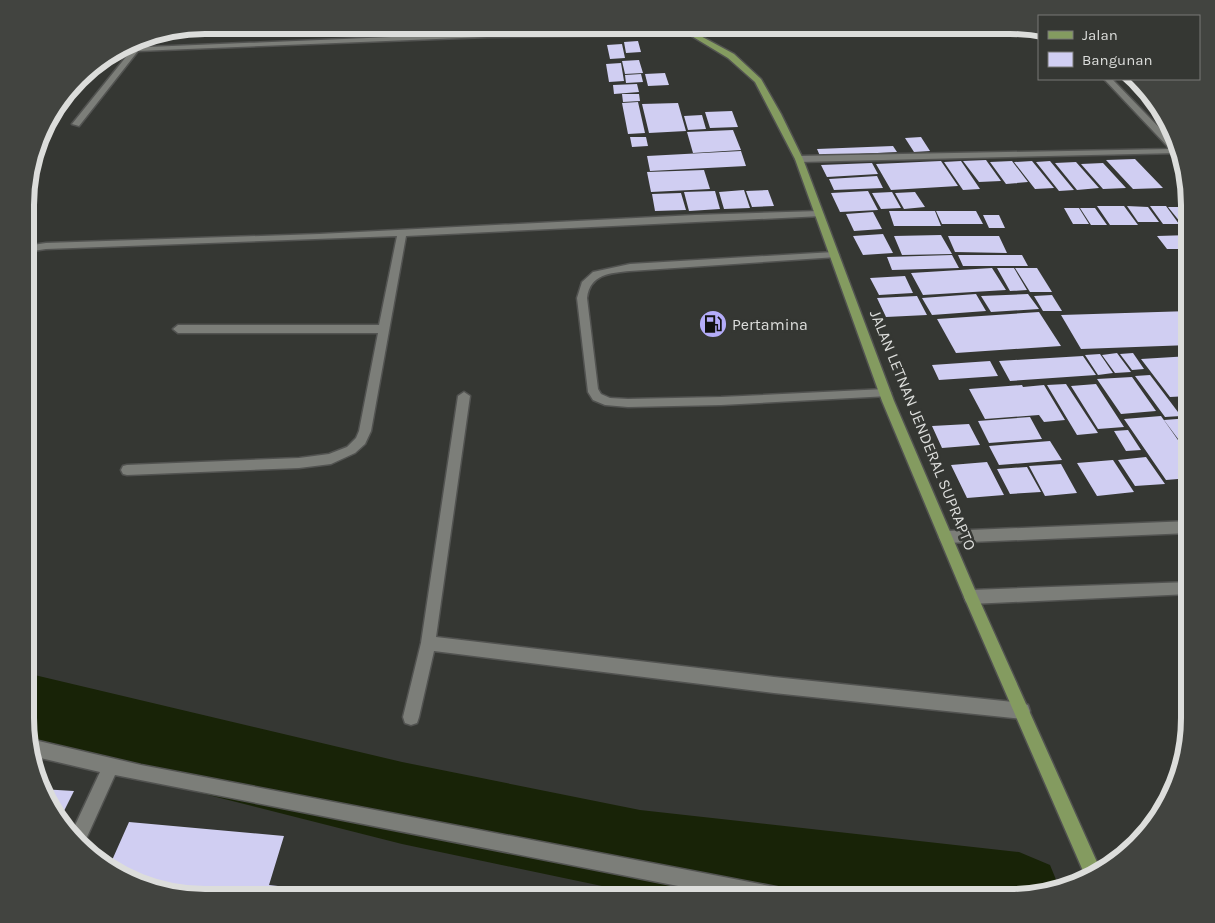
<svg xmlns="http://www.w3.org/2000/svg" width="1215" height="923" font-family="Karla,sans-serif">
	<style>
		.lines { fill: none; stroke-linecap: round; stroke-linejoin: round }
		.river { fill: #182307; fill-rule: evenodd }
		.building { fill: #d0cef2 }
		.minor-casing { stroke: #525351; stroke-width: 3 }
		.major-casing { stroke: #525351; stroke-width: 3 }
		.minor { fill: #7c7e79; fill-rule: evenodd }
		.major { fill: #849b60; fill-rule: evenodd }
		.labels { text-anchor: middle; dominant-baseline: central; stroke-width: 5; stroke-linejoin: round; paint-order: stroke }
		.poi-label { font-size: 16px; fill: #dcdddb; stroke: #353733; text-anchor: start }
		.street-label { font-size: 16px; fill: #dcdddb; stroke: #353733 }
		.rim { fill: none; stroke: #dcdddb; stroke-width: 6 }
	</style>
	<rect width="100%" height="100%" fill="#353733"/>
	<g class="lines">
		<path class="river" d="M26,673L402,762L640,810L1019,852L1050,865L1059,887L1010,898H670L640,894L402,844L31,750L25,730Z"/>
	</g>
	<path class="building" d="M638,25H655L656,30H639Z
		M638,41L641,52L626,53L624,42Z
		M622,44L625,58L610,59L607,45Z
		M639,60L643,73L625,74L622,61Z
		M621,63L624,81L609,82L606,64Z
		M665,73L669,85L648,86L645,74Z
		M641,74L643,82L626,83L625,75Z
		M637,84L639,92L614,94L613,85Z
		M622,94H639L640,101L623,102Z
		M638,102L645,133L628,134L622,103Z
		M678,103L686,131L649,133L642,104Z
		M732,111L738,127L710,128L705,112Z
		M702,115L706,129L688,130L684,116Z
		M733,130L741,150L693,153L687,132Z
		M630,137H646L648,146L632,147Z
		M921,137L930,151L914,152L905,138Z
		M893,146L897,152L820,156L817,149Z
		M741,151L746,166L650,171L647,156Z
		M1135,159L1163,188L1133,189L1106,160Z
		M986,160L1001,181L979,182L963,161Z
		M941,161L958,186L891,190L876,164Z
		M961,161L980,189L963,190L944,162Z
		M1012,161L1028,182L1006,184L990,162Z
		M1032,161L1054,188L1035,189L1014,162Z
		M1050,161L1074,190L1059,191L1036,162Z
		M1076,162L1099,188L1077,190L1055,163Z
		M872,163L878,174L827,177L821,165Z
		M1103,163L1126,188L1103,189L1081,164Z
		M704,170L710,189L651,192L647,172Z
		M877,176L883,188L834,190L829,179Z
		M744,190L750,208L724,209L719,192Z
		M768,190L774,206L752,207L746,191Z
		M715,191L720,209L689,211L684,192Z
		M868,191L878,210L840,212L831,193Z
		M892,192L901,208L881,209L872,193Z
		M915,192L925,207L904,209L895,193Z
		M681,193L686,210L655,211L652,194Z
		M1097,206H1124L1138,225H1110Z
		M1127,206L1148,207L1159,222H1138Z
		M1150,206H1166L1179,224H1163Z
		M1168,207H1190V228H1185Z
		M1064,208H1079L1089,224H1073Z
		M1080,208H1095L1107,225H1091Z
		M889,211H935L941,226H894Z
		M936,211H976L983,224H942Z
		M873,212L882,229L854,231L846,214Z
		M983,215H999L1005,228H989Z
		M883,234L893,253L863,255L853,236Z
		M941,235L952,254L902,255L894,236Z
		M1190,235V249H1167L1157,236Z
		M948,236H999L1007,253L955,252Z
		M952,255L959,268L892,270L887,257Z
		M958,255H1022L1028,266H963Z
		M992,268L1006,290L923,295L911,273Z
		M997,268H1014L1027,290L1010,291Z
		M1015,268H1037L1052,292H1030Z
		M905,276L913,293L879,295L870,278Z
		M976,294L986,311L932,315L922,298Z
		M1028,294L1039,309L991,312L981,296Z
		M1052,295L1062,311H1043L1034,296Z
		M917,296L927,315L886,317L877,298Z
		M1190,311V345L1081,349L1061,315Z
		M1039,312L1061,346L956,353L937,319Z
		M1117,353L1131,372L1115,373L1102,355Z
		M1133,353L1144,369L1132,370L1120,354Z
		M1100,354L1113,373L1098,375L1085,355Z
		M1083,356L1096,375L1010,381L999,361Z
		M1190,356V397L1189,396L1170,397L1141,359Z
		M990,361L998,376L939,380L932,365Z
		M1150,375L1181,416L1165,417L1135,376Z
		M1132,377L1156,411L1121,414L1097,379Z
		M1066,384L1098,433L1077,435L1047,385Z
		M1096,384L1124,427L1098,429L1071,386Z
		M1022,385L1023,387L1044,385L1065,420L1044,422L1039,415L985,419L969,389Z
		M1161,416L1190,457V478L1166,480L1124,419Z
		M1030,417L1042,439L989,443L978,421Z
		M1190,418V455L1164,420Z
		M969,424L980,445L942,448L932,426Z
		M1128,430L1141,450L1126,451L1114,431Z
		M1050,441L1062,460L999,465L989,446Z
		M1146,457L1165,484L1135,486L1118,460Z
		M1113,460L1134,492L1097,496L1077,463Z
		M987,462L1004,495L967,498L951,465Z
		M1061,464L1077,493L1045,496L1029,466Z
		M1027,467L1041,492L1010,494L997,469Z
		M41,789L74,791L60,819L44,798Z
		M129,822L284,836L269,885L385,898H193L136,884L109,867Z"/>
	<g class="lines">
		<defs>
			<path id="minor" d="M692,32L694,33V35L487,37L138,51L79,126L72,124L130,52H118L124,48L487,33Z
				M1104,79H1112L1176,145L1178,153L799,162L795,159L799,156L1170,149Z
				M819,211L822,212V216L406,236L371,431L365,444L355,453L331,464L299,468L127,475L123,474L121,470L123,466L127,465L299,458L329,454L347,447L356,438L359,431L378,333H178L173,329L178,325H379L397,236L46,249L26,252V246L46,243L319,234L695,215Z
				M834,252L839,255L837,257L630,271C610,273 590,274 587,298L598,389L601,394L610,398L628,399L721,397L885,389L891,393L889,396L721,405L628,407L605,405L593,400L588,392L577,298L582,282L593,272L630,264Z
				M464,392L470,396L436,637L774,677L1022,703L1028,705L1030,711L1028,717L1022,719L774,693L434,651L419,717L417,723L411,725L405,723L403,717L421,643L458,396Z
				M1190,521V533L946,543L941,541L939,537L941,533L946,531Z
				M1190,582V594L971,604L966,602L964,597L966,592L971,590Z
				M30,739L141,765L786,889L792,892L795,898H739L115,775L82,848L71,834L100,772L32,756L28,740Z"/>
			<path id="major" d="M686,25H692L695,33L734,54L761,79L781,114L803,159L894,401L978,597L1101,871L1087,880L964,597L882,401L795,159L755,82L728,58L690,35Z"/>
		</defs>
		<use href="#minor" class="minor-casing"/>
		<use href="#major" class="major-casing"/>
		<use href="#minor" class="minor"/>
		<use href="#major" class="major"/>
	</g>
	<defs>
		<symbol id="fuel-disc" viewBox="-11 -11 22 22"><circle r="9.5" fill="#b4acf9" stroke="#353733"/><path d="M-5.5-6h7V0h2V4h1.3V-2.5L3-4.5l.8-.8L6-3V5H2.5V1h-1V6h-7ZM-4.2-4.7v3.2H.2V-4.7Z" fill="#111"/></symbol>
	</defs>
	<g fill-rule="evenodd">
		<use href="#fuel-disc" x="697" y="308" width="32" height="32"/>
	</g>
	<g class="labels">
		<g class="poi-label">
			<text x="732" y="324">Pertamina</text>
		</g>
		<g class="street-label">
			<text transform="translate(923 430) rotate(68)">JALAN LETNAN JENDERAL SUPRAPTO</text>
		</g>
	</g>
	<path d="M0 0H1215V923H0ZM205 34H1010A171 171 0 0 1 1181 205V718A171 171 0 0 1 1010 889H205A171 171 0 0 1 34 718V205A171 171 0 0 1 205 34Z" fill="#424440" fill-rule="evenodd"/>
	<path class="rim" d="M205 34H1010A171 171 0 0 1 1181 205V718A171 171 0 0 1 1010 889H205A171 171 0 0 1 34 718V205A171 171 0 0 1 205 34Z"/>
	<rect x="1038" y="15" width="162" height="65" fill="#353733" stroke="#787976"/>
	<rect x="1048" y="31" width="25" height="8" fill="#849b60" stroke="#787976"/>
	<text x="1082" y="40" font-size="15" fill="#dcdddb">Jalan</text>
	<rect x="1048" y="52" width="25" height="15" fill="#d0cef2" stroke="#787976"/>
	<text x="1082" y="65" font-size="15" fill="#dcdddb">Bangunan</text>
</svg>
